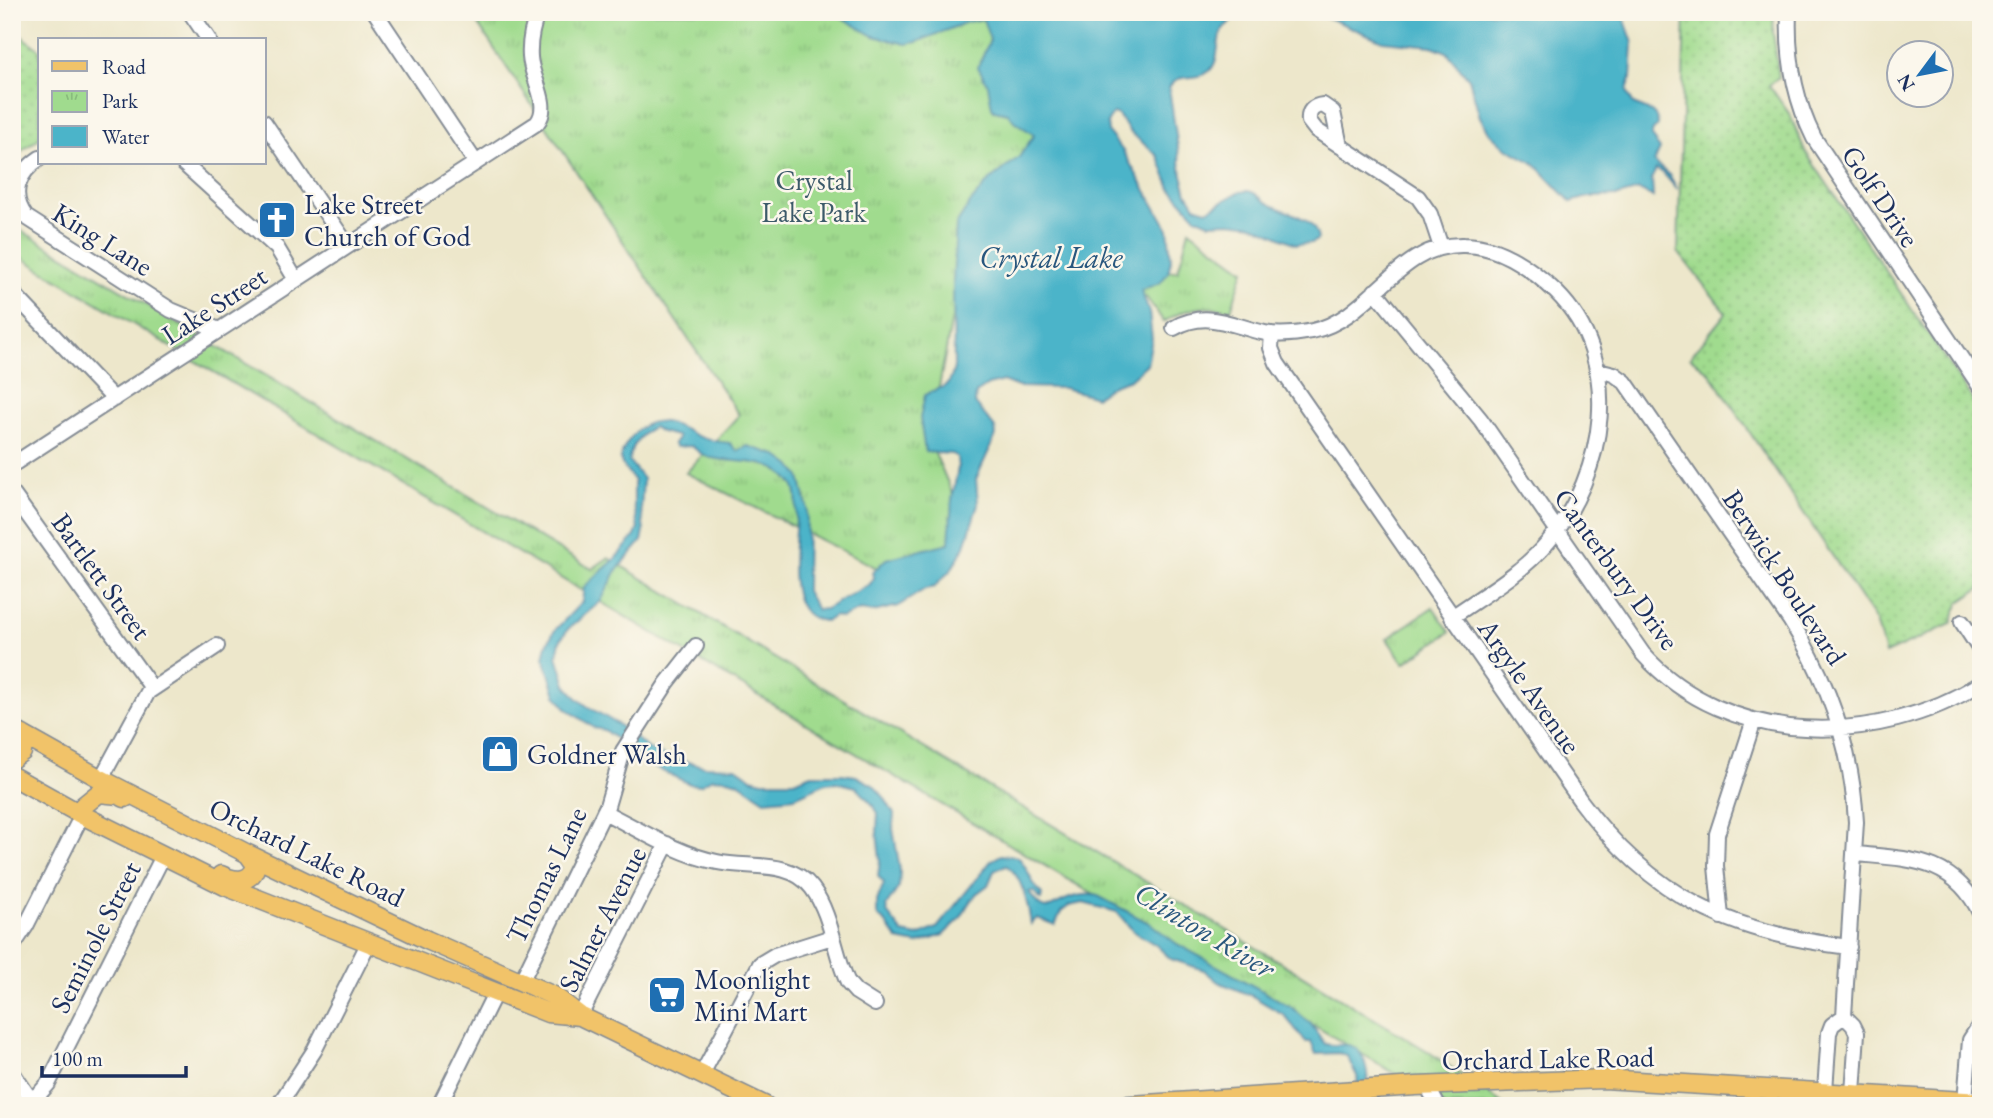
<svg xmlns="http://www.w3.org/2000/svg" width="1993" height="1118" font-family="'EB Garamond',serif">
	<style>
		.grass { fill: url(#grass-dots); stroke: #5e8576; stroke-width: 2 }
		.park { fill: url(#park-tufts); stroke: #5e8576; stroke-width: 2 }
		.water { fill: #4bb4c9; stroke: #337294; stroke-width: 2 }
		.lines { fill: none; stroke-linecap: round; stroke-linejoin: round }
		.minor-casing { stroke: #848b94; stroke-width: 18 }
		.major-casing { stroke: #848b94; stroke-width: 21 }
		.minor { stroke: #fff; stroke-width: 14 }
		.major { stroke: #f1c369; stroke-width: 18 }
		.labels { text-anchor: middle; dominant-baseline: central; stroke-width: 5; stroke-linejoin: round; paint-order: stroke }
		.park-label { font-size: 28px; fill: #3c5a6a; stroke: #fbf7ec }
		.street-label { font-size: 28px; fill: #1b2f5e; stroke: #fbf7ec }
		.poi-label { font-size: 28px; fill: #1b2f5e; stroke: #fbf7ec; text-anchor: start }
		.water-label { font-size: 30px; font-style: italic; fill: #29577e; stroke: #fbf7ec }
	</style>
	<defs>
		<pattern id="grass-dots" width="8" height="8" patternUnits="userSpaceOnUse" patternTransform="scale(1.75)"><rect width="8" height="8" fill="#a0db8e"/><path d="M2 2h.1M6 6h.1" fill="none" stroke="#89bc7d" stroke-width="1.8" stroke-linecap="round"/></pattern>
		<pattern id="park-tufts" width="24" height="20" patternUnits="userSpaceOnUse" patternTransform="scale(1.75)"><rect width="24" height="20" fill="#a0db8e"/><path d="M3 7l-1-3M5 7V3M7 7l1-3M15 17l-1-3M17 17v-4M19 17l1-3" fill="none" stroke="#89bc7d"/></pattern>
	</defs>
	<rect width="100%" height="100%" fill="#fbf7ec"/>
	<filter id="ink" filterUnits="userSpaceOnUse"><feTurbulence type="fractalNoise" baseFrequency=".0143" numOctaves="2"/><feDisplacementMap in="SourceGraphic" scale="14" xChannelSelector="R" yChannelSelector="G"/><feConvolveMatrix kernelMatrix="1 2 1 2 8 2 1 2 1" color-interpolation-filters="sRGB"/></filter>
	<filter id="wash" filterUnits="userSpaceOnUse"><feTurbulence type="fractalNoise" baseFrequency=".00686" numOctaves="4" result="noise"/><feDisplacementMap in="SourceGraphic" scale="28" xChannelSelector="R" yChannelSelector="G"/><feGaussianBlur stdDeviation="1.57" result="paint"/><feColorMatrix in="noise" values="0 0 0 0 0 0 0 0 0 0 0 0 0 0 0 0 0 1.4 0 .05"/><feComposite in="paint" operator="in"/></filter>
	<g filter="url(#wash)">
		<rect width="100%" height="100%" fill="#ede7cb"/>
		<path class="grass" d="M1685,12H1774L1773,32L1779,78L1769,85L1790,115L1805,151L1981,412V588L1960,602L1951,624L1885,654L1876,621L1710,373L1690,357L1726,313L1678,252Z
			M12,29L40,50V138L12,157Z"/>
		<path class="park" d="M487,12H1000L1128,270L1178,271L1189,230L1244,270L1231,310C1204,306 1187,306 1164,322L1146,297L1075,341L1026,269L952,318L929,440L965,522L921,590L686,473L739,415L475,20Z
			M12,225L592,569L608,558L1426,1050L1506,1106H1429L1442,1104L1384,1067L40,269L12,251Z
			M1433,607L1450,632L1404,663L1387,639Z"/>
		<path class="water" d="M832,12H1242C1236,19 1226,23 1222,31C1215,43 1221,62 1208,72C1195,82 1177,71 1169,88L1182,175L1187,193L1195,206L1206,210C1220,206 1233,191 1247,191C1255,191 1260,198 1266,202C1283,213 1315,215 1318,239L1312,243L1296,244L1254,225L1230,222L1210,223L1197,218L1171,189L1158,156L1130,132L1118,115L1113,113L1107,123L1108,132L1123,151L1168,229L1171,260L1168,273L1160,283L1141,290L1149,312L1152,339L1147,364L1130,379L1113,385L1096,397L1064,388L1018,387L1003,381L988,385L976,393L975,403L995,428L996,435L976,479L978,504L965,546L951,570L934,587L925,589L898,606L873,612L860,610L842,618L834,616L827,621C773,620 801,523 796,494C795,487 790,480 785,476C765,457 732,464 708,457C700,455 697,449 691,446L676,447L673,444L678,438L677,436L661,432L653,427C641,433 630,448 629,461L643,479L641,509L644,532L642,541L617,570L601,601L568,629L560,641L557,656L566,685L577,698L587,706L619,725L649,749L666,757L704,766L736,767L752,778L762,781H794L812,774H841L856,776L873,785L884,797L894,814L893,829L900,870L899,887L886,906L888,914L903,933L918,936L937,928L991,861L1001,855L1018,857C1028,867 1031,885 1042,894L1041,900L1033,891L1029,892C1046,919 1048,905 1070,898C1079,895 1090,894 1098,896L1151,924L1177,944L1290,1006L1310,1023L1325,1044C1333,1046 1341,1044 1348,1045C1371,1049 1368,1089 1368,1106H1360L1357,1076L1347,1056L1339,1053L1316,1054L1311,1042H1306L1284,1015L1252,996L1218,982L1204,970L1171,959L1156,945L1133,931L1117,912L1083,903L1069,906L1061,912L1055,925L1037,918L1031,924C1028,906 1023,876 1006,865L994,871L988,885L976,894L959,920L943,935L917,944L898,940L886,923L879,917L877,913V901L884,883L878,876L880,860L877,832L878,813L873,805L856,787L836,782L826,783L795,797L765,800L738,782L728,779L712,778L700,785L690,784L647,764L631,750L604,730L594,728L567,709L556,695L544,658L547,644L555,630L582,602L584,587L614,560L635,536L638,528L634,505V481C624,465 614,464 627,443C647,413 666,419 693,434C704,440 718,442 730,443L737,451L748,446L776,455L793,467L800,477L807,506L806,591L817,610L825,609L870,584L874,578L872,573L886,559L949,543L952,499L958,468L957,457L953,454L925,452L920,418L925,395C943,383 949,393 954,367L953,281L956,225L970,203L988,182L1019,157L1034,135L1014,121L1008,113L994,110L992,107L988,85L978,67L990,40L983,19L967,22L917,42L906,44L874,36Z
			M1314,12H1622L1633,43L1631,78L1627,91L1633,104C1645,109 1658,111 1658,126L1653,130C1649,140 1656,141 1660,149L1654,162L1670,176L1677,189L1663,173L1656,169L1652,179L1653,197L1639,190L1618,196L1588,197L1571,202L1535,164L1505,147L1490,133L1480,117L1469,79L1447,52L1432,46L1383,41Z"/>
	</g>
	<g filter="url(#ink)">
		<g class="lines">
			<defs>
				<path id="minor" d="M190,12L209,40
					M375,12L476,163
					M1789,12C1787,57 1794,98 1814,138L1981,388
					M264,122L348,246
					M1340,146L1333,112L1323,105C1313,106 1308,111 1309,121L1316,130L1418,197L1430,214L1441,247
					M40,158C18,173 9,194 26,217L171,310L219,330
					M183,163L277,248L296,280
					M1375,291L1481,420L1643,654C1727,748 1878,748 1981,683
					M12,292L114,399
					M1174,328C1207,309 1232,326 1265,333C1280,336 1297,334 1312,331C1373,318 1396,243 1464,245C1499,245 1531,268 1556,292C1625,360 1606,474 1548,542C1522,573 1485,594 1452,617
					M1272,334L1271,348L1277,363L1580,800C1652,898 1731,933 1849,947
					M1598,370L1614,374L1625,382L1790,620C1829,682 1852,749 1856,822L1844,1016
					M12,465L537,123C552,105 531,78 530,57C529,42 532,27 538,12
					M12,493L152,688
					M1962,622L1981,651
					M101,779L148,692L217,646
					M604,812C640,830 677,854 717,862C749,869 790,859 812,888C832,915 834,953 848,983L856,992L875,1004
					M1856,854C1909,859 1955,858 1981,915
					M1721,917L1716,866L1717,834L1754,720
					M12,947L26,926L82,815
					M521,982L607,806L623,751L667,683L696,646
					M580,1016L667,844
					M1844,1016L1853,1025L1857,1033L1853,1093
					M12,1072L35,1106
					M702,1074L760,964L775,955L832,937
					M1427,1086L1438,1106
					M1825,1091L1829,1033L1832,1025L1844,1016
					M1965,1101L1970,1040L1981,1023
					M21,1106L40,1093L48,1084L163,856
					M278,1106L314,1051L368,944
					M439,1106L495,993"/>
				<path id="major" d="M12,729L101,779L248,854L427,940L554,996L580,1016L766,1106
					M12,759L22,752L23,735
					M12,776L82,815L225,886L548,1013L580,1016
					M82,815L83,806L99,793L119,795L125,798
					M221,875C235,882 252,883 256,865L248,854
					M1116,1106L1416,1086L1604,1079L1981,1102"/>
			</defs>
			<use href="#minor" class="minor-casing"/>
			<use href="#major" class="major-casing"/>
			<use href="#minor" class="minor"/>
			<use href="#major" class="major"/>
		</g>
	</g>
	<defs>
		<symbol id="church-square" viewBox="-11 -11 22 22"><rect x="-9" y="-9" width="18" height="18" rx="4" fill="#1f6fb2" stroke="#fbf7ec"/><path d="M-1.2-6h2.4v3.5h3.3v2.4h-3.3V6h-2.4V-.1h-3.3v-2.4h3.3Z" fill="#fff"/></symbol>
		<symbol id="shop-square" viewBox="-11 -11 22 22"><rect x="-9" y="-9" width="18" height="18" rx="4" fill="#1f6fb2" stroke="#fbf7ec"/><path d="M-5-2.5h2.3a2.7 3.5 0 0 1 5.4 0H5L5.5 6h-11ZM-1.5-2.5h3a1.5 2.3 0 0 0-3 0Z" fill="#fff"/></symbol>
		<symbol id="supermarket-square" viewBox="-11 -11 22 22"><rect x="-9" y="-9" width="18" height="18" rx="4" fill="#1f6fb2" stroke="#fbf7ec"/><path d="M-6-5.5h2.5l.6 2H6L4.5 2H-2.5L-4.4-4H-6ZM-1.5 3.2a1.3 1.3 0 1 0 .1 0ZM3 3.2a1.3 1.3 0 1 0 .1 0Z" fill="#fff"/></symbol>
	</defs>
	<g fill-rule="evenodd">
		<use href="#church-square" x="255" y="198" width="44" height="44"/>
		<use href="#shop-square" x="478" y="732" width="44" height="44"/>
		<use href="#supermarket-square" x="645" y="973" width="44" height="44"/>
	</g>
	<g class="labels">
		<g class="park-label">
			<text x="814" y="180">Crystal<tspan x="814" dy="32">Lake Park</tspan></text>
		</g>
		<g class="street-label">
			<text transform="translate(1881 196) rotate(56)">Golf Drive</text>
			<text transform="translate(103 239) rotate(32)">King Lane</text>
			<text transform="translate(214 305) rotate(-33)">Lake Street</text>
			<text transform="translate(1617 569) rotate(54)">Canterbury Drive</text>
			<text transform="translate(102 576) rotate(54)">Bartlett Street</text>
			<text transform="translate(1785 577) rotate(57)">Berwick Boulevard</text>
			<text transform="translate(1530 686) rotate(55)">Argyle Avenue</text>
			<text transform="translate(307 852) rotate(26)">Orchard Lake Road</text>
			<text transform="translate(546 875) rotate(-64)">Thomas Lane</text>
			<text transform="translate(602 919) rotate(-63)">Salmer Avenue</text>
			<text transform="translate(95 937) rotate(-63)">Seminole Street</text>
			<text transform="translate(1548 1058) rotate(-1)">Orchard Lake Road</text>
		</g>
		<g class="poi-label">
			<text x="304" y="204">Lake Street<tspan x="304" dy="32">Church of God</tspan></text>
			<text x="527" y="754">Goldner Walsh</text>
			<text x="694" y="979">Moonlight<tspan x="694" dy="32">Mini Mart</tspan></text>
		</g>
		<g class="water-label">
			<text x="1051" y="257">Crystal Lake</text>
			<text transform="translate(1205 930) rotate(31)">Clinton River</text>
		</g>
	</g>
	<rect width="1993" height="1118" fill="none" stroke="#fbf7ec" stroke-width="42"/>
	<rect x="38" y="38" width="228" height="126" fill="#fbf7ec" stroke="#a1a7b3" stroke-width="2"/>
	<rect x="52" y="61" width="35" height="10" fill="#f1c369" stroke="#a1a7b3" stroke-width="2"/>
	<text x="102" y="74" font-size="21" fill="#1b2f5e">Road</text>
	<rect x="52" y="91" width="35" height="21" fill="url(#park-tufts)" stroke="#a1a7b3" stroke-width="2"/>
	<text x="102" y="108" font-size="21" fill="#1b2f5e">Park</text>
	<rect x="52" y="126" width="35" height="21" fill="#4bb4c9" stroke="#a1a7b3" stroke-width="2"/>
	<text x="102" y="144" font-size="21" fill="#1b2f5e">Water</text>
	<g transform="translate(1920 74) rotate(238)"><circle r="33" fill="#fbf7ec" stroke="#a1a7b3" stroke-width="2"/>
	<path d="M0-5L12 26L0 18L-12 26Z" fill="#1f6fb2"/>
	<text y="-10" font-size="19" font-weight="bold" text-anchor="middle" fill="#1b2f5e">N</text>
	</g>
	<path d="M42 1066v10h144v-10" fill="none" stroke="#1b2f5e" stroke-width="3.5"/>
	<text x="52" y="1066" font-size="21" fill="#1b2f5e" stroke="#fbf7ec" stroke-width="5" paint-order="stroke">100 m</text>
</svg>
